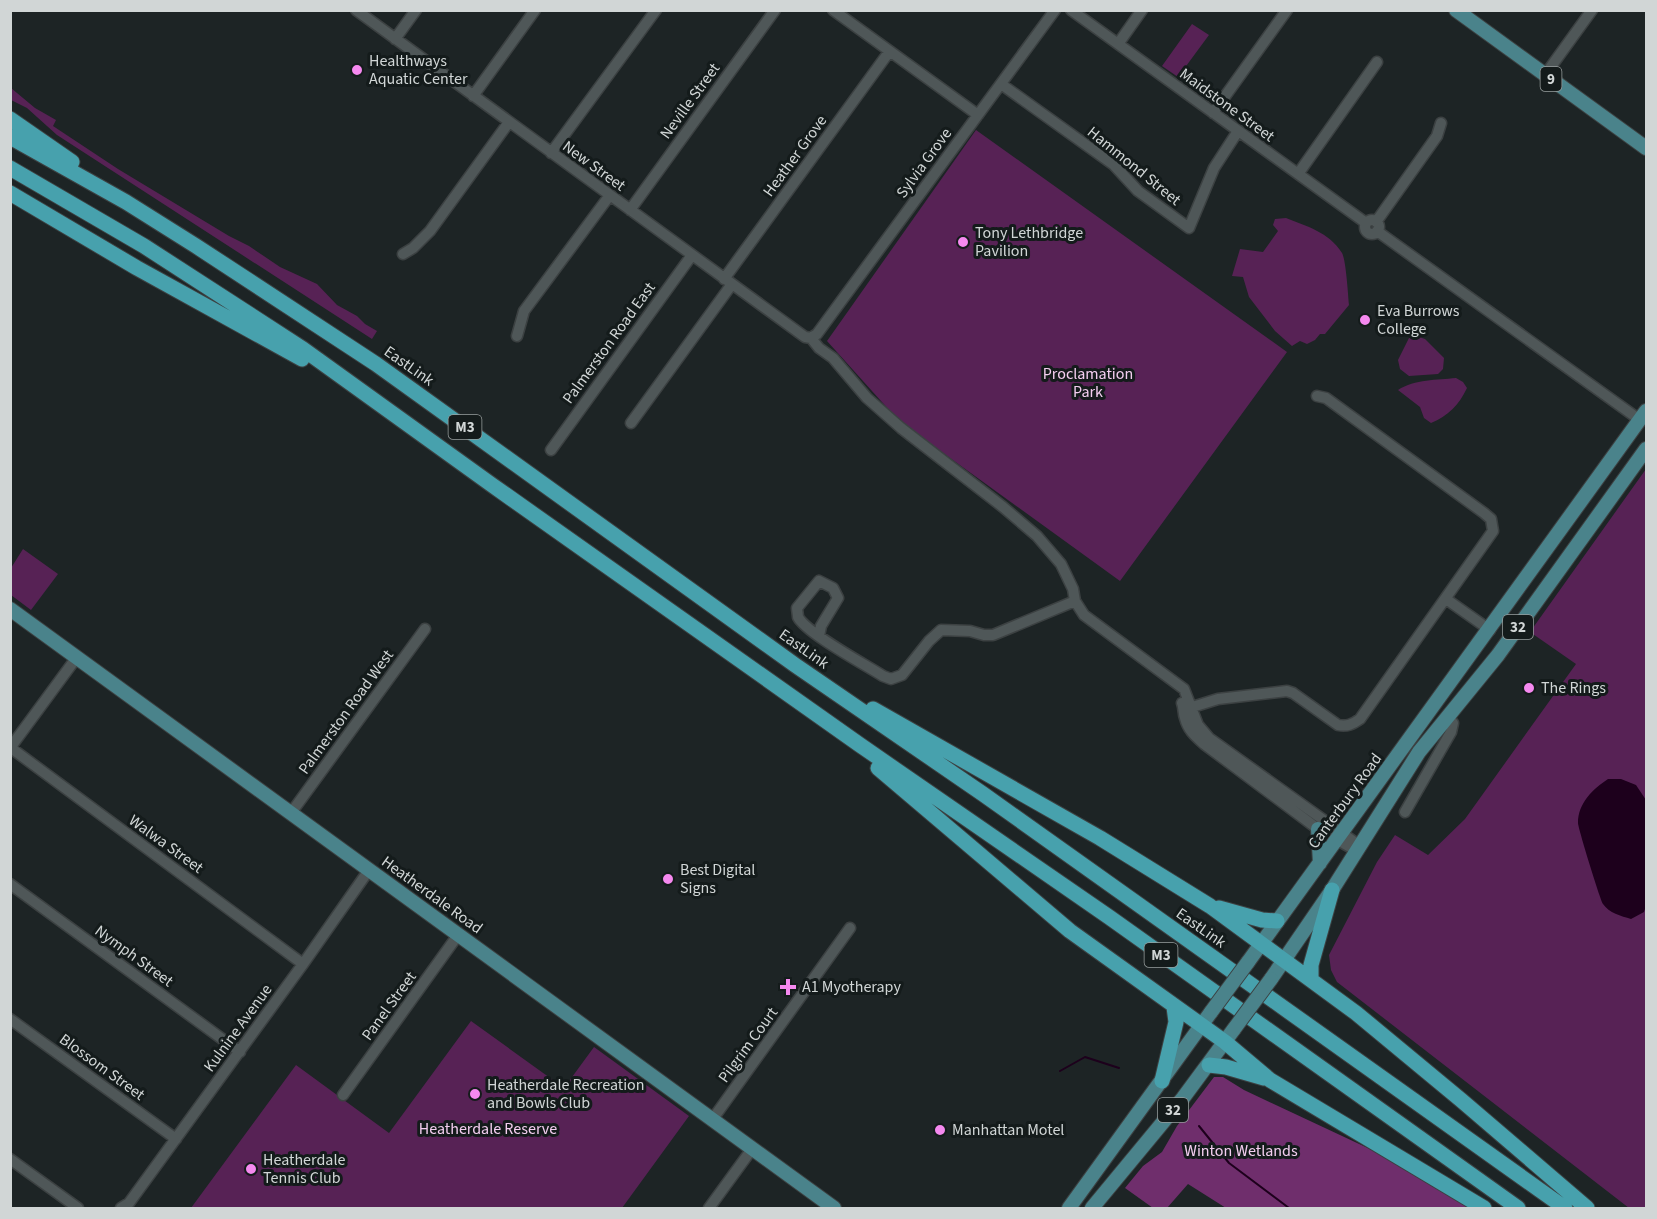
<svg xmlns="http://www.w3.org/2000/svg" width="1657" height="1219" font-family="'Source Sans 3',sans-serif">
	<style>
		.green { fill: #572255 }
		.forest { fill: #6f2e6c }
		.water { fill: #1d001c }
		.lines { fill: none; stroke-linecap: round; stroke-linejoin: round }
		.stream { stroke: #1d001c; stroke-width: 2 }
		.minor-casing { stroke: #3c4142; stroke-width: 13 }
		.major-casing { stroke: #3c4142; stroke-width: 16 }
		.highway-casing { stroke: #3c4142; stroke-width: 17 }
		.minor { stroke: #4f5758; stroke-width: 10 }
		.major { stroke: #4a838b; stroke-width: 14 }
		.highway { stroke: #47a1ad; stroke-width: 15 }
		.major-bridge-casing { stroke: #3c4142; stroke-width: 16; stroke-linecap: butt }
		.major-bridge { stroke: #4a838b; stroke-width: 14 }
		.poi-dot { fill: #f589ef; stroke: #141b1b; stroke-width: 2 }
		.labels { text-anchor: middle; dominant-baseline: central; stroke-width: 6; stroke-linejoin: round; paint-order: stroke }
		.shield { fill: #141b1b; stroke: #989e9e; stroke-width: 1.5 }
		.shield-label { font-size: 15px; font-weight: bold; fill: #d1d6d6 }
		.poi-label { font-size: 16px; fill: #d1d6d6; stroke: #141b1b; text-anchor: start }
		.street-label { font-size: 16px; fill: #d1d6d6; stroke: #141b1b }
		.park-label { font-size: 16px; fill: #f4cef0; stroke: #141b1b }
	</style>
	<rect width="100%" height="100%" fill="#1d2425"/>
	<path class="green" d="M1192,24L1209,35L1178,77L1162,66Z
		M11,88L35,108L56,120L53,126L118,169L229,236L249,246L280,267L317,284L337,305L357,316L365,324L377,331L372,339L57,135L27,108L11,100Z
		M976,130L1287,352L1120,581L899,421L827,341Z
		M1286,218C1306,226 1329,232 1342,253C1346,260 1348,294 1349,305L1325,334H1320L1315,340L1307,344L1300,341L1292,346L1275,331L1249,297L1243,277L1232,276L1240,249L1263,252L1278,231L1273,225L1275,219Z
		M1416,336L1425,339L1444,358L1443,369L1438,374L1409,376L1400,369L1398,360L1409,338Z
		M1456,378L1463,382L1467,388C1459,405 1448,416 1431,423L1424,418L1420,407L1398,390C1415,379 1437,380 1456,378Z
		M1646,469V1208H1629L1337,982L1331,970L1329,955L1377,862L1395,835L1428,855L1465,819L1576,664L1530,632Z
		M23,549L58,574L31,610L11,595V568Z
		M471,1021L564,1088L594,1047L689,1116L622,1208H191L296,1065L389,1133Z"/>
	<path class="forest" d="M1214,1077H1223L1244,1090L1372,1150L1469,1208H1226L1188,1184L1167,1208H1153L1125,1188L1143,1166L1162,1152L1177,1126Z"/>
	<path class="water" d="M1608,779H1621L1636,785L1646,800V906L1644,912L1631,919C1621,916 1609,913 1603,904C1600,899 1578,828 1578,823C1578,803 1593,789 1608,779Z"/>
	<g class="lines">
		<path class="stream" d="M1060,1071L1085,1057L1119,1068
			M1199,1126L1229,1163L1289,1208"/>
		<defs>
			<path id="minor" d="M356,10L805,337L811,338L817,334L1055,10
				M833,10L978,115
				M1071,10L1366,223
				M395,39L416,10
				M1118,44L1142,10
				M1545,75L1592,10
				M1001,84L1114,165L1138,191L1189,228L1214,168L1238,131
				M473,96L535,10
				M1213,113L1287,10
				M551,153L656,10
				M1298,174L1377,62
				M630,210L775,10
				M1365 227a7 7 0 1 1 14 0a7 7 0 1 1-14 0Z
				M1376,222L1437,136L1441,123
				M1377,231L1640,420
				M403,254L413,248L430,231L509,122
				M724,279L889,52
				M517,336L524,311L610,195
				M811,338L819,348L833,358L867,398L901,428L1003,507L1037,536L1061,564L1073,589L1075,601L1084,615L1184,689L1198,725L1209,738L1360,846
				M631,423L732,284
				M551,450L692,255
				M1446,599L1490,630
				M819,636L821,626L838,598L833,588L819,581L797,608C797,609 798,616 798,617C806,633 866,665 883,676L891,679L902,675L929,641L941,630L970,631L984,635H993L1075,601
				M1182,703C1184,708 1183,713 1185,718C1188,730 1195,736 1204,744L1318,829L1357,851
				M1186,709L1218,699L1287,691L1293,693L1338,725C1347,727 1353,724 1360,719L1493,531L1491,519L1484,513L1326,398L1317,396
				M10,748L77,657
				M11,748L303,964
				M1405,812L1451,732L1453,723L1447,716
				M291,813L425,629
				M10,884L240,1052
				M10,1019L176,1139
				M343,1095L458,935
				M712,1120L850,928
				M10,1159L78,1208
				M121,1208L129,1203L303,964L369,870
				M709,1208L752,1149"/>
			<path id="major" d="M1456,10L1646,148
				M10,609L834,1208
				M1318,829L1320,863
				M1248,962L1646,411
				M1271,979L1332,890L1419,752L1498,655L1646,449
				M1069,1208L1211,1012
				M1092,1208L1183,1098L1234,1029"/>
			<path id="highway" d="M10,119L72,162
				M10,137L126,202L196,246L376,364L795,665L983,794L1565,1208
				M10,168L144,246L303,349L492,485L860,745L1109,917L1518,1208
				M10,193L137,268L302,359
				M873,709L1100,838L1210,906L1356,1013L1461,1100L1587,1208
				M878,768L1070,931L1225,1042L1270,1080L1484,1208
				M1219,908L1262,920L1277,921
				M1311,980V965L1332,890
				M1209,1065L1226,1067L1264,1078
				M1162,1081L1176,1022L1174,1007"/>
		</defs>
		<use href="#minor" class="minor-casing"/>
		<use href="#major" class="major-casing"/>
		<use href="#highway" class="highway-casing"/>
		<use href="#minor" class="minor"/>
		<use href="#major" class="major"/>
		<use href="#highway" class="highway"/>
		<defs>
			<path id="major-bridge" d="M1211,1012L1248,962
				M1234,1029L1271,979"/>
		</defs>
		<use href="#major-bridge" class="major-bridge-casing"/>
		<use href="#major-bridge" class="major-bridge"/>
	</g>
	<g class="poi-dot">
		<circle cx="357" cy="70" r="6"/>
		<circle cx="963" cy="242" r="6"/>
		<circle cx="1365" cy="320" r="6"/>
		<circle cx="1529" cy="688" r="6"/>
		<circle cx="668" cy="879" r="6"/>
		<path d="M785 978h6v6h6v6h-6v6h-6v-6h-6v-6h6z"/>
		<circle cx="475" cy="1094" r="6"/>
		<circle cx="940" cy="1130" r="6"/>
		<circle cx="251" cy="1169" r="6"/>
	</g>
	<g class="labels">
		<g class="shield">
			<rect x="1540.5" y="67" width="21" height="24" rx="4.5"/>
			<rect x="448.5" y="415" width="33" height="24" rx="4.5"/>
			<rect x="1503" y="615" width="30" height="24" rx="4.5"/>
			<rect x="1144.5" y="943" width="33" height="24" rx="4.5"/>
			<rect x="1158" y="1098" width="30" height="24" rx="4.5"/>
		</g>
		<g class="shield-label">
			<text x="1551" y="79">9</text>
			<text x="465" y="427">M3</text>
			<text x="1518" y="627">32</text>
			<text x="1161" y="955">M3</text>
			<text x="1173" y="1110">32</text>
		</g>
		<g class="poi-label">
			<text x="369" y="61">Healthways<tspan x="369" dy="18">Aquatic Center</tspan></text>
			<text x="975" y="233">Tony Lethbridge<tspan x="975" dy="18">Pavilion</tspan></text>
			<text x="1377" y="311">Eva Burrows<tspan x="1377" dy="18">College</tspan></text>
			<text x="1541" y="688">The Rings</text>
			<text x="680" y="870">Best Digital<tspan x="680" dy="18">Signs</tspan></text>
			<text x="802" y="987">A1 Myotherapy</text>
			<text x="487" y="1085">Heatherdale Recreation<tspan x="487" dy="18">and Bowls Club</tspan></text>
			<text x="952" y="1130">Manhattan Motel</text>
			<text x="263" y="1160">Heatherdale<tspan x="263" dy="18">Tennis Club</tspan></text>
		</g>
		<g class="street-label">
			<text transform="translate(690 101) rotate(-54)">Neville Street</text>
			<text transform="translate(1227 105) rotate(36)">Maidstone Street</text>
			<text transform="translate(795 156) rotate(-54)">Heather Grove</text>
			<text transform="translate(924 163) rotate(-54)">Sylvia Grove</text>
			<text transform="translate(594 166) rotate(36)">New Street</text>
			<text transform="translate(1134 166) rotate(39)">Hammond Street</text>
			<text transform="translate(609 343) rotate(-54)">Palmerston Road East</text>
			<text transform="translate(409 366) rotate(35)">EastLink</text>
			<text transform="translate(804 649) rotate(35)">EastLink</text>
			<text transform="translate(346 712) rotate(-54)">Palmerston Road West</text>
			<text transform="translate(1345 801) rotate(-54)">Canterbury Road</text>
			<text transform="translate(166 844) rotate(36)">Walwa Street</text>
			<text transform="translate(432 895) rotate(36)">Heatherdale Road</text>
			<text transform="translate(1201 928) rotate(35)">EastLink</text>
			<text transform="translate(134 956) rotate(36)">Nymph Street</text>
			<text transform="translate(389 1006) rotate(-54)">Panel Street</text>
			<text transform="translate(238 1028) rotate(-54)">Kulnine Avenue</text>
			<text transform="translate(748 1045) rotate(-54)">Pilgrim Court</text>
			<text transform="translate(102 1067) rotate(36)">Blossom Street</text>
		</g>
		<g class="park-label">
			<text x="1088" y="374">Proclamation<tspan x="1088" dy="18">Park</tspan></text>
			<text x="488" y="1129">Heatherdale Reserve</text>
			<text x="1241" y="1151">Winton Wetlands</text>
		</g>
	</g>
	<rect width="1657" height="1219" fill="none" stroke="#d1d6d6" stroke-width="24"/>
</svg>
